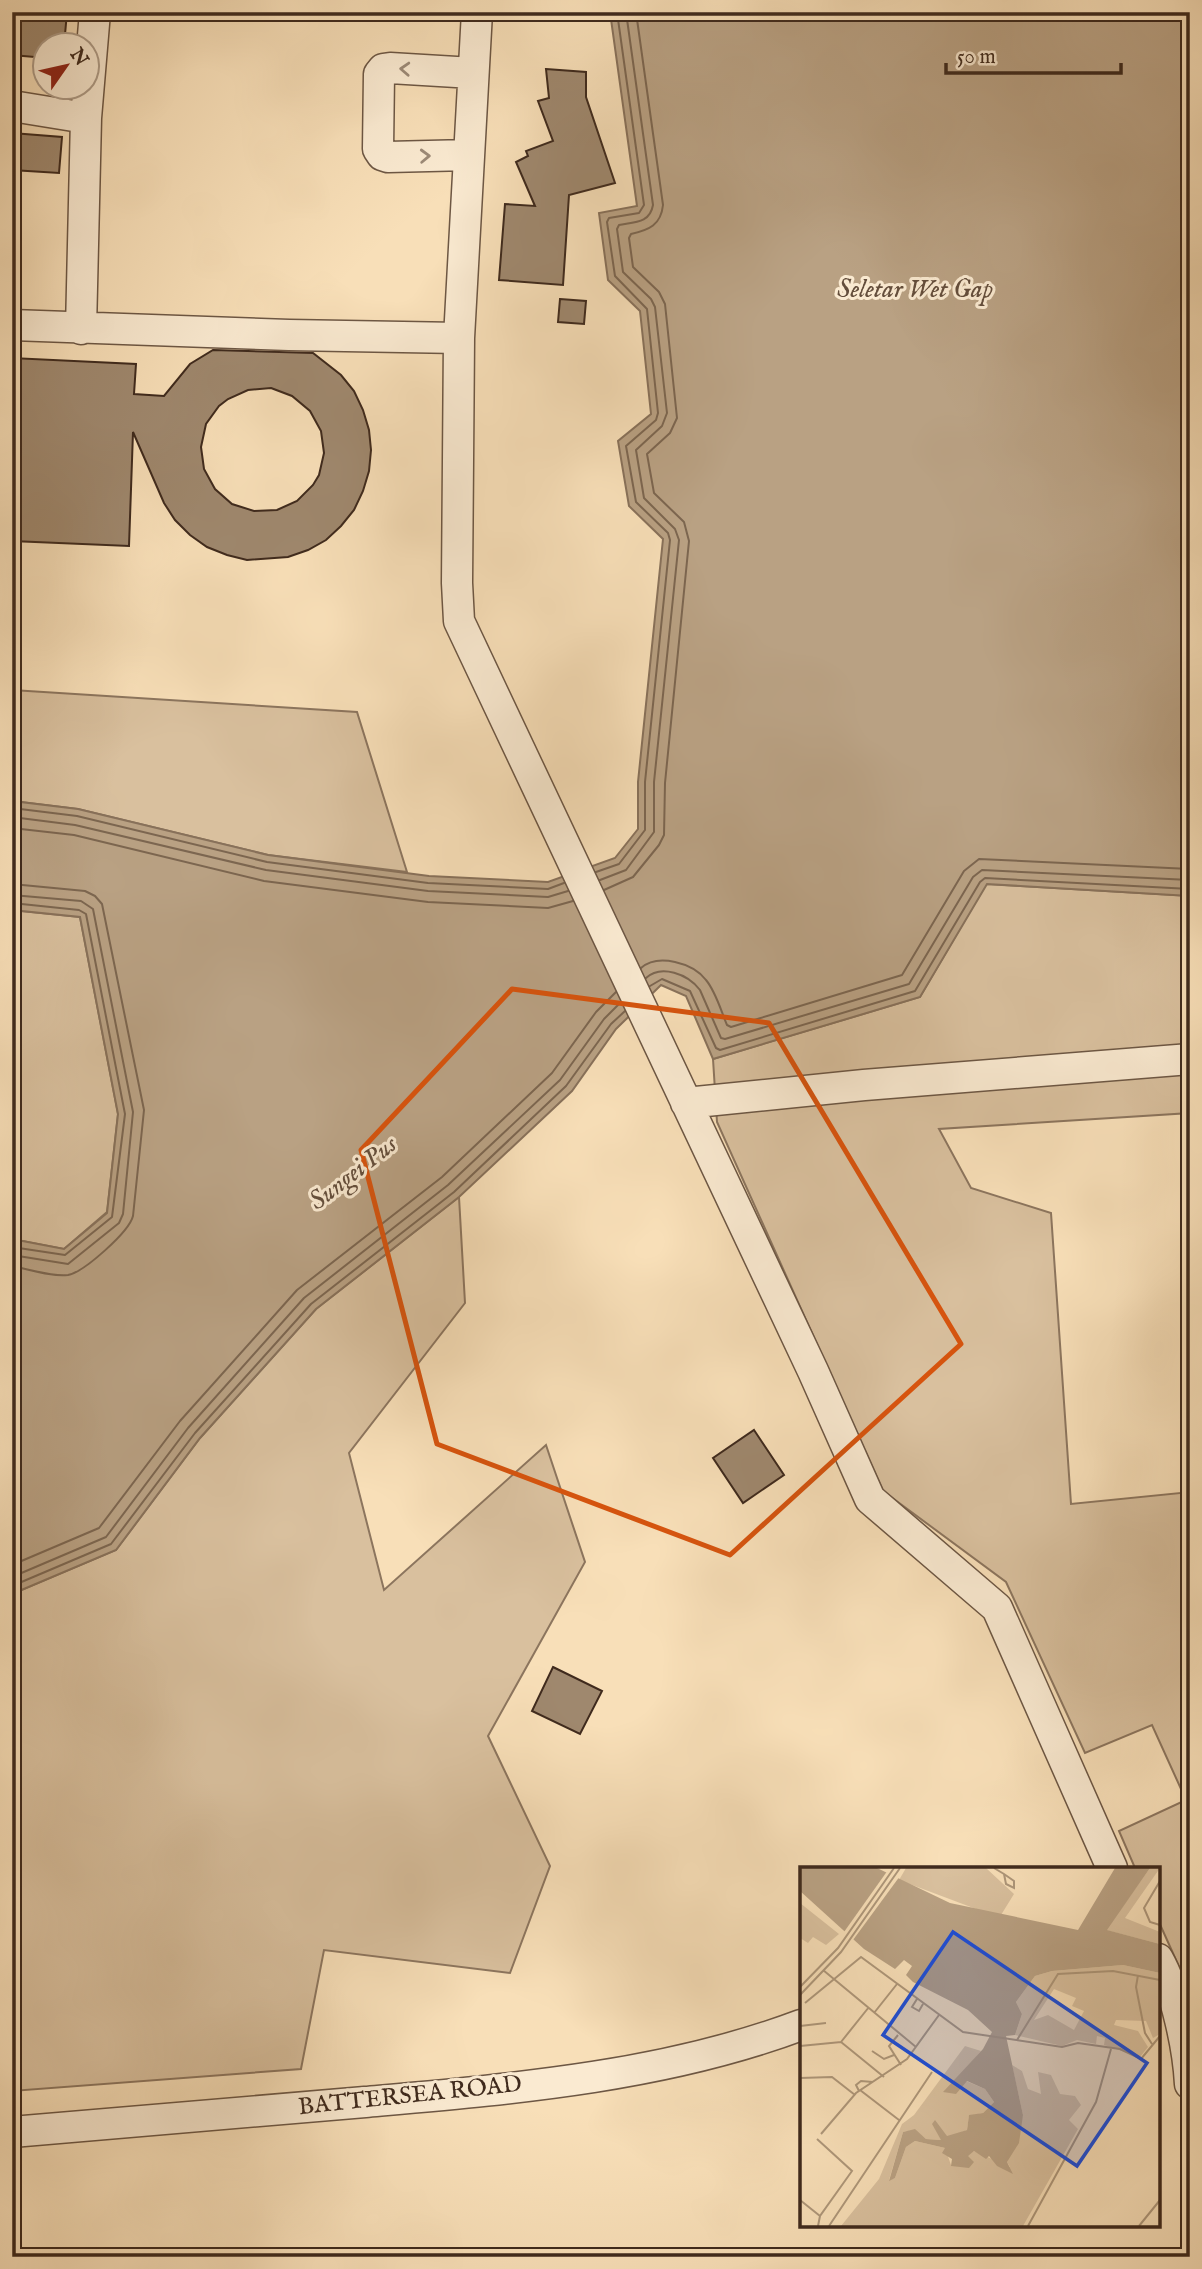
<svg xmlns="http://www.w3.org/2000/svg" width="1202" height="2269" font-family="'IM FELL English',serif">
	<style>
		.green { fill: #d9c09e; stroke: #8c755e; stroke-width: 2 }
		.water { fill: #b9a183; stroke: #88715a; stroke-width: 2 }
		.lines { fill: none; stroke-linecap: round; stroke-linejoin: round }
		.shore { stroke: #7c6650; stroke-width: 2 }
		.building { fill: #9f886e; stroke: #3f2a1d; stroke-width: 2; fill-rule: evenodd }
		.minor-casing { stroke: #6d5744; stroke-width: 33 }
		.minor { stroke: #faead1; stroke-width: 30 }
		.oneway { stroke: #9c8a77 }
		.marked { fill: none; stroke: #d7540e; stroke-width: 5; stroke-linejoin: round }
		.labels { text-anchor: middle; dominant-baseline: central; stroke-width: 6; stroke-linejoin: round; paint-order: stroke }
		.street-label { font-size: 24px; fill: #3f2a1d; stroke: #faead1 }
		.water-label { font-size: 26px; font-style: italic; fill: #644e3c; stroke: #faead1 }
		.inset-road { fill: none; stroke: #ae977a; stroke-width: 2 }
		.view { fill: #1d4ed8; fill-opacity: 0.15; stroke: #1d4ed8; stroke-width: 3.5 }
		.inset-edge { fill: none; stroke: #3f2a1d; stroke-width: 3.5 }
	</style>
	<rect width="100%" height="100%" fill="#f8dfb8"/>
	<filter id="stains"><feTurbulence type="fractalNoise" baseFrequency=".00286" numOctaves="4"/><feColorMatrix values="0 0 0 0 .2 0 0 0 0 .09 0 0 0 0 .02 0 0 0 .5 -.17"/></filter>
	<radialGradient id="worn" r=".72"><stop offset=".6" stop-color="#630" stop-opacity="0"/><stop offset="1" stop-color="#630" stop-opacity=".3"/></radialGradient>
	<path class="green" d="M12,690L357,712L407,872L268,855L78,809L12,801Z
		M986,884L1190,896V1113L939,1129L971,1188L1051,1213L1071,1504L1190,1492V1991L1158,1920V1868H1135L1119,1831L1186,1800L1152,1725L1085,1753L1006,1582L883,1491L717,1122L713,1059L920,997Z
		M12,910L80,917L118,1114L107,1212L64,1249L12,1239Z
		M459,1197L465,1303L349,1453L384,1590L546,1445L585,1562L488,1736L550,1866L510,1973L324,1950L301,2069L12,2091V1594L116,1550L200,1438L316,1309Z"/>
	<path class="water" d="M610,12H1190V896L987,884L920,997L713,1059L686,996L661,985L616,1029L572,1091L459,1197L316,1309L200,1438L116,1550L12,1594V1239L64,1249L107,1213L118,1114L80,917L12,910V801L78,809L268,855L429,876L548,882L615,858L638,829V782L663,539L629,506L618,441L651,414L640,311L608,280L599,213L637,206Z"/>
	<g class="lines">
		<path class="shore" d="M12,808L77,816L267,862L428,883L548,889L564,883
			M12,817L75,825L266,870L428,891L548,897L568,891
			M12,828L74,835L264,881L428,902L548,908L573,901
			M596,872L619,864L645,830V782L670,540L668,533L636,502L626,446L656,420L658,413L647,309L615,276L607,222L609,218L639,213L644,205L617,12
			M600,880L626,870L654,832V782L679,540L675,529L644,498L636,450L662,426L667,413L655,307L651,299L623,272L617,229L619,225C635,222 650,223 653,205L626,12
			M12,884L85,891L95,896L102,904L144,1110L133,1216C129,1232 84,1272 68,1275C51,1277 29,1269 12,1266
			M604,890L633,877L659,845L664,835L665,783L689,541L684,522L654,493L647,454L670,433L677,418L665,304L659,292L633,267L629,238L631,234C649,230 661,225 663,205L636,12
			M12,895L81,901L93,909L133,1112L123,1214L119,1223L68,1264L12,1255
			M12,903L79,910L86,914L125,1114L112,1217L65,1255L12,1247
			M641,968C658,953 693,963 706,980C716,992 721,1011 727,1025L731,1027L902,975L964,871L979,859L1190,869
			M646,978C661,964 688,974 700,990L721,1038L725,1039L909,984L973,877L982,870L1190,880
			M650,986L662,979L690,991L716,1048L720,1050L915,991L980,882L985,878L1190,889
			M12,1565L99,1528L180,1421L297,1290L442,1177L552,1073L596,1012L616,992
			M12,1577L106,1537L188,1428L304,1298L448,1185L560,1080L604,1019L621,1002
			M12,1586L111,1544L195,1433L311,1304L454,1192L566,1086L611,1024L625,1011"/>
	</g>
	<path class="building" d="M12,12H67L64,46H46V58L12,55Z
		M546,69L586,72V97L615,183L569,195L563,285L499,280L505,204L535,206L516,162L528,156L526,151L553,141L538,101L549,98Z
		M12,133L62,137L59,173L12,170Z
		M560,299L586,301L584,324L558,322Z
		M213,350L313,353L341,375L354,391L363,410L369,430L371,450L369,471L363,491L354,510L341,526L326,540L308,550L288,557L247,560L227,555L207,547L190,535L175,520L164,503L133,432L129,546L12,541V358L136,364L134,394L164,396L190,364ZM271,388L292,396L310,411L321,431L324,453L319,475L313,485L297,501L277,510L254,511L232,504L215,489L204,469L201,447L206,424L219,406L228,399L248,390Z
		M754,1430L784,1475L743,1503L713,1458Z
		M553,1667L602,1691L580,1734L532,1711Z"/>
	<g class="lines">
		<defs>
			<path id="minor" d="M477,12L459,338L457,583L459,621L813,1371L870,1499L997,1608L1112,1868
				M12,106L86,118
				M469,155L388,157L382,155L378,149L379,74L383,69L390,68L473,73
				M12,325L289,335L459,338
				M81,329L86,118L95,12
				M686,1103L864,1085L1190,1059
				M1158,1959C1176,1991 1188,2047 1190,2084
				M12,2132C130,2122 248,2112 365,2102C511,2089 663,2077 801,2025"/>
		</defs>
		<use href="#minor" class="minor-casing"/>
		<use href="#minor" class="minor"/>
	</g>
	<defs><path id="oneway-chevron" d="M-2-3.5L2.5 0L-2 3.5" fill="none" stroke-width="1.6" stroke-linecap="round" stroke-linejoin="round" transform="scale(1.75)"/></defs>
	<g class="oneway">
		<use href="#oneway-chevron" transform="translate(405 69) rotate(-177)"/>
		<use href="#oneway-chevron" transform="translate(425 156) rotate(-2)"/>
	</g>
	<path class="marked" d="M512,989L769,1023L961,1344L730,1555L437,1444L361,1150Z"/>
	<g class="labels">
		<g class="street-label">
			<text transform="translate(410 2096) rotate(-6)">BATTERSEA ROAD</text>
		</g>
		<g class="water-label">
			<text x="915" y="289">Seletar Wet Gap</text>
			<text transform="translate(353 1173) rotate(-38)">Sungei Pus</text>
		</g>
	</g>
	<g transform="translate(800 1867)">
		<rect width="360" height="360" fill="#f8dfb8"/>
		<path d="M106,1H186L214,27L201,48H192L99,13ZM350,1H360L325,51L360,65V77L306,63ZM0,36L39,67L26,78L13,70L8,76L0,71ZM323,98L360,106V167L353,171L346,154L316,153L314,158L338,164L348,180L340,190L304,178L305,171L297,169L296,177L277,173L262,179L215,168L222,147L216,135L235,109L252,104ZM254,122L276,131L272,139L284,144L274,163L248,148L234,153ZM165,179L181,184L172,195L166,214L185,222L194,235L183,246L169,249L167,263L141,273L126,272L115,263L103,265L89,313L95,311L106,280L115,274L145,281L151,298L174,284L210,300L207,295L223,248L212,198L222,204L228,222L241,227L238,205L251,208L260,227L275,229L281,238L269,253L278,262L223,359H41L79,312L102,257L114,248Z" fill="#d9c09e" fill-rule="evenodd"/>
		<path d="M0,1H77L150,36L278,63L315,1H350L307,63L360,77V106L323,98L252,104L235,109L216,135L222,147L215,168L206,169L223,248L219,276L207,295L213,307L197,299L189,289L186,292L174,284L168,289L174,295L169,301L151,299L152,292L142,286L145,281L115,274L106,280L95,311L89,314L103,265L115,262L126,272L141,273L132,257L135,253L147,269L167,263L169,248L183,246L194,235L185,222L167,214L156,227L143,225L183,182L192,165L168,143L113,115L106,108L112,99L104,93L95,102L64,82L0,24Z" fill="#b9a183"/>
		<path d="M88,3L100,9L53,73L44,65Z" fill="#f8dfb8"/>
		<path class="inset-road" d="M194,1L204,7L214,14V21L206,17L204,7M360,14L344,41L350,55L360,58M23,103L116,180M338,108L336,120L345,166L352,177M0,120L38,81L94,1M0,128L41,85L100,1M117,132L112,140L119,144L123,137M5,136L61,90L163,165L262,180L278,176L320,182L341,192L360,169M74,146L97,117M0,159L26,156M98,168L89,179L101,198M217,173L258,107L313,104L360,113M41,175L69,140M0,179L41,175L84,210M72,184L84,192L94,188M0,211L32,210L55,228M60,223L99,253M59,224L56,218L61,214L73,215M21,267L56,226L107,192L139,148M17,272L52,304L20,349L18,359M0,333L20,349M29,359L132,205M228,359L296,235L311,182M339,359L360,333"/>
		<path class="view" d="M153,65L347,196L277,299L83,168Z"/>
		<rect width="360" height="360" class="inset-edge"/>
	</g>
	<rect width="1202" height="2269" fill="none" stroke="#f8dfb8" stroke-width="42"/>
	<rect x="14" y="14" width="1174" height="2241" fill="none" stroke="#3f2a1d" stroke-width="3.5"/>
	<rect x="21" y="21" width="1160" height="2227" fill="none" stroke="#3f2a1d" stroke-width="2"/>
	<g transform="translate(66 66) rotate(56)"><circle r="33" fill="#faead1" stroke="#af9d89" stroke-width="2"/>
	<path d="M0-5L12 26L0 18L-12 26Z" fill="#8f2418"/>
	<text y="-10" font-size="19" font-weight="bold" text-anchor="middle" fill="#3f2a1d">N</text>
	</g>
	<path d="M946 63v10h175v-10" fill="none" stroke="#3f2a1d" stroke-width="3.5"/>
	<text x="957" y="63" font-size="21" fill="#3f2a1d" stroke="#faead1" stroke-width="5" paint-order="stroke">50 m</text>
	<rect width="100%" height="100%" filter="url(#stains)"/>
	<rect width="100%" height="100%" fill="url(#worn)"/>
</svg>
